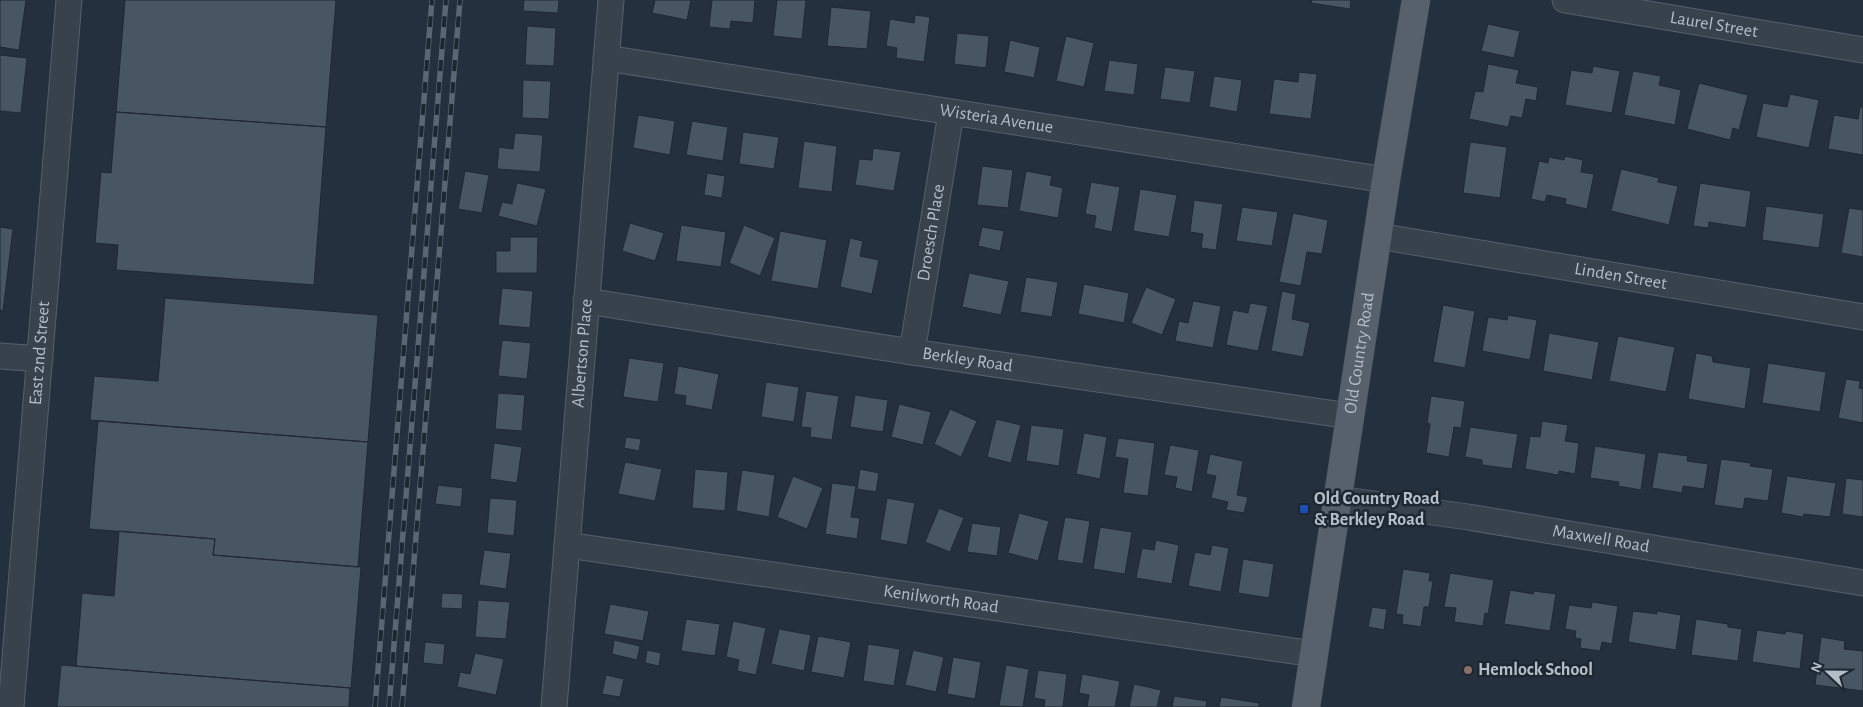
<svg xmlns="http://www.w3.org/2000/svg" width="1863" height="707" font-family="'Alegreya Sans',sans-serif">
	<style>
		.building { fill: #485563; stroke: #1f2934 }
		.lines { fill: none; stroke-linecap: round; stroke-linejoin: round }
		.minor-casing { stroke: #56606b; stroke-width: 27 }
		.major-casing { stroke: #414b56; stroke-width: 29 }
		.minor { stroke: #38424d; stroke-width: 25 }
		.major { stroke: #56616d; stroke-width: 28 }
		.rail-casing { stroke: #5a6674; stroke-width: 5.5 }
		.rail { stroke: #1d2732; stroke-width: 4; stroke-dasharray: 11; stroke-linecap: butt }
		.transit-dot { fill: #1a4fb4; stroke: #1d2732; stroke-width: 2 }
		.education-dot { fill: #8d6e63; stroke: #1d2732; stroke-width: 2 }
		.labels { text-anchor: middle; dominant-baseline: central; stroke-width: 5; stroke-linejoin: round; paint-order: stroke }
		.street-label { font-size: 18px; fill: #b4bdc8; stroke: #1d2732 }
		.poi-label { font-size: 18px; font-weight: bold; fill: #b4bdc8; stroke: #1d2732; text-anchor: start }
	</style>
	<rect width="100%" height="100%" fill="#24303d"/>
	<path class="building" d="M0,0H26L19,50L0,47Z
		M125,0H336L326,127L116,112Z
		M524,0H559L558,13L523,11Z
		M655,0H691L687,20L652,13Z
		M712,0H755L753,23L731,21L730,29L709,27Z
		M777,0H806L802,39L773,36Z
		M1312,0H1351L1350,9L1311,3Z
		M831,7L871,11L867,49L827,46Z
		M915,15L930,17L924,62L896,58L897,48L886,46L890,19L914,23Z
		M1488,24L1520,31L1514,58L1481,51Z
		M527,26L556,28L554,66L525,65Z
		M957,33L989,36L986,68L954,64Z
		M1066,36L1094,43L1084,87L1056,81Z
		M1010,40L1040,47L1034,78L1004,72Z
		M0,55L27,58L21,113L0,111Z
		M1109,60L1138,64L1134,95L1104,91Z
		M1488,64L1519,70L1516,83L1538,87L1536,101L1526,99L1522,118L1511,116L1508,127L1469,119L1475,91L1483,92Z
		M1593,66L1620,71L1612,113L1565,105L1571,70L1592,73Z
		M1165,67L1195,71L1190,103L1160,99Z
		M1633,71L1661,76L1659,85L1681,90L1675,125L1624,115Z
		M1299,72L1317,74L1311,119L1269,114L1274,79L1298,82Z
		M1214,76L1242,80L1237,112L1209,107Z
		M523,80L551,81L549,119L522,118Z
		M1699,83L1748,95L1739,130L1733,128L1730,140L1687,129Z
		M1790,94L1819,100L1809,148L1756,137L1763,103L1787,107Z
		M1860,107H1863V155L1828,149L1834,115L1858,119Z
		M116,112L326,127L314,285L116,270L118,245L95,243L101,172L111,173Z
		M638,115L675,121L670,155L633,148Z
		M692,121L728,127L723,161L686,155Z
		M743,132L779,137L774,169L739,164Z
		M515,133L543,135L540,172L497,169L499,147L513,149Z
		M804,141L837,146L832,192L798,188Z
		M1470,142L1507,147L1500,198L1463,193Z
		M873,148L901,152L894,191L855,185L859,159L872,160Z
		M1565,156L1583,160L1581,172L1594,174L1587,209L1565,204L1566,199L1547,195L1545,202L1531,199L1539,161L1548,163L1549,157L1564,160Z
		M982,166L1013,170L1008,208L977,205Z
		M1621,169L1659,178L1658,182L1678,186L1669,225L1611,211Z
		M465,171L489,175L482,213L458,209Z
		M1026,171L1052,176L1050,185L1063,188L1058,218L1019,211Z
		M707,173L725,176L722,198L704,195Z
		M1091,182L1120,187L1112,232L1094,228L1096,216L1085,214Z
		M517,183L546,189L537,226L498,216L502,202L512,204Z
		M1700,183L1751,191L1746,228L1709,222L1708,228L1693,226Z
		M1140,189L1177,195L1169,237L1133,231Z
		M1194,200L1223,204L1216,250L1201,248L1203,234L1190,232Z
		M1766,206L1824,214L1819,248L1762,240Z
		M1242,207L1278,212L1272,246L1236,241Z
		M1849,208L1863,210V257L1841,253Z
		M1293,213L1328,220L1322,254L1307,252L1301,286L1279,282Z
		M630,223L664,233L655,261L622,251Z
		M681,225L726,232L721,267L676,261Z
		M744,225L775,238L760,276L729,263Z
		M0,227L13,229L3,311L0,310Z
		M982,227L1004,231L1000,251L978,246Z
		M780,231L827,240L818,289L771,281Z
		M510,237H538L537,273H496V251H510Z
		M850,238L863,241L860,256L879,260L872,294L840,287Z
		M969,273L1009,281L1001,315L962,307Z
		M1026,277L1058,282L1052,317L1020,312Z
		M1084,284L1129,293L1124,323L1078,314Z
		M1146,287L1176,299L1162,335L1131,323Z
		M502,288L533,291L530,328L498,325Z
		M1282,291L1296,294L1292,319L1310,323L1303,357L1271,351Z
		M165,298L378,315L368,442L90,420L94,376L158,381Z
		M1193,301L1221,306L1213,348L1175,341L1179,321L1188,323Z
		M1250,303L1268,306L1258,351L1226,345L1233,310L1248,313Z
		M1443,305L1475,311L1465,368L1433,362Z
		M1508,315L1537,320L1530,360L1482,351L1488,317L1507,320Z
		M1549,333L1599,342L1592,380L1543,371Z
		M1618,336L1675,347L1666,392L1609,381Z
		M502,340L531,343L527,379L498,376Z
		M1696,353L1712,356L1713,362L1751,368L1745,409L1688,399Z
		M629,358L664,363L658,402L623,397Z
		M1768,363L1826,372L1820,412L1762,403Z
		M678,366L719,374L712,410L685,405L686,396L674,394Z
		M1846,379L1860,381L1859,388L1863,389V423L1838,418Z
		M766,382L799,387L794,422L761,417Z
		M806,391L839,396L832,440L810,437L811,428L801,427Z
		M498,393L525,395L522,431L495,429Z
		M855,395L888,400L883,432L850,427Z
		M1431,396L1465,401L1461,428L1454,427L1449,457L1426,453L1430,424L1427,423Z
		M899,404L931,412L923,445L891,437Z
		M950,409L977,421L961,457L934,444Z
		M996,419L1021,425L1011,463L987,457Z
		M98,421L368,442L358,567L213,555L215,539L89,529Z
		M1542,421L1568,425L1565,441L1579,443L1575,474L1559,471L1558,475L1525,469L1530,436L1540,437Z
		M1031,425L1064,429L1059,466L1026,461Z
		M1470,427L1518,434L1512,469L1482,465V460L1465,457Z
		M1084,433L1107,437L1100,479L1076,474Z
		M626,437L641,439L639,451L624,448Z
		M1118,438L1155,443L1148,496L1123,493L1128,459L1115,457Z
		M494,443L522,447L517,483L490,479Z
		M1170,445L1199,450L1192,492L1175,488L1177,477L1164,475Z
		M1595,446L1646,454L1641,490L1618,486L1619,482L1590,478Z
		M1658,452L1688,456L1687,461L1708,464L1704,489L1683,486L1682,493L1652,488Z
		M1210,454L1243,461L1237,495L1248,497L1244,513L1226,510L1228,502L1211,498L1216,476L1206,474Z
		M1721,459L1751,463L1750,466L1773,469L1768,501L1745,498L1743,509L1714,505Z
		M625,462L662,469L655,501L618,494Z
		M695,469L728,472L725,511L692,508Z
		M860,469L879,473L876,492L857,489Z
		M742,470L775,475L769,517L736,511Z
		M793,476L823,488L807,529L777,517Z
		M1787,476L1836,483L1830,517L1804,514L1803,517L1781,513Z
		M1846,478L1863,480V517L1842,514Z
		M832,483L856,486L851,517L860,518L857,539L825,534Z
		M438,485L463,488L461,507L435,504Z
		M490,498L517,500L514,536L487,533Z
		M887,498L915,503L907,545L880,540Z
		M939,508L964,518L950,552L925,542Z
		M1019,513L1049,521L1038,561L1008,553Z
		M1065,517L1090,521L1083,564L1057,560Z
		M972,523L1001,527L997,556L967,552Z
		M1100,527L1132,532L1125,574L1093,569Z
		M119,531L215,539L213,555L361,567L351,688L76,666L82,593L114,596Z
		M1156,540L1179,545L1172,584L1136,578L1142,548L1154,550Z
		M1212,545L1229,548L1221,592L1188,586L1195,552L1210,555Z
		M484,550L511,553L506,589L479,585Z
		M1243,559L1274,564L1269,598L1238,593Z
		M1403,569L1430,573L1429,581H1433L1429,607H1424L1421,627L1402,624L1403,615L1396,614Z
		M1450,573L1494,580L1488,614L1485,613L1483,626L1454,622L1456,608L1444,607Z
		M1510,590L1533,594L1534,591L1556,594L1550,631L1504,624Z
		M442,593L463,594L462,609L441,608Z
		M478,600L510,602L506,639L475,637Z
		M1592,602L1618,606L1612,644L1602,642L1600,651L1580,648L1581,639L1575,638L1576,631L1565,629L1569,605L1591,608Z
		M610,604L649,611L643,641L604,634Z
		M1372,607L1387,609L1384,630L1368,627Z
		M1633,611L1657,614V611L1681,615L1676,650L1628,642Z
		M686,619L720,624L715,656L681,651Z
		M1696,619L1728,624V627L1742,629L1738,661L1691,655Z
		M733,621L766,628L756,675L737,671L739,660L726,657Z
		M779,629L811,635L804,671L771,664Z
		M1757,630L1785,634L1786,631L1804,634L1800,669L1752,662Z
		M818,636L851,642L844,678L811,672Z
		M1821,637L1845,641L1844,649L1863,651V691L1815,685Z
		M614,640L640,646L637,660L612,654Z
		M425,642L445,644L443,665L423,663Z
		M868,644L900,649L894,686L863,681Z
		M647,650L661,653L659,666L645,663Z
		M913,650L944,657L936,692L905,685Z
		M475,653L504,659L496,695L457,687L460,672L470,674Z
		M953,657L981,662L975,699L947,694Z
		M61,665L350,688L349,707H57Z
		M1006,665L1029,669L1023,707L999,706Z
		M1038,670L1067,674L1063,707H1044L1045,700L1034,698Z
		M1082,674L1120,681L1115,707H1087L1089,695L1079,693Z
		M606,675L624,679L620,697L602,694Z
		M1134,684L1161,690L1157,707H1129Z
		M1174,696L1207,701L1206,707H1172Z
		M1221,697L1259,703V707H1219Z"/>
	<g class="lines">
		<defs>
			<g id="minor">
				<path id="s1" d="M1565,0L1863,50"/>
				<path id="s2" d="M606,58L1386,180"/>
				<path id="s3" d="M1378,236L1863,317"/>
				<path id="s4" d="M586,301L912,352L1350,416"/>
				<path id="s5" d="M912,352L951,113"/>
				<path d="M0,356L40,359"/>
				<path id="s6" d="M1338,499L1468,517L1863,583"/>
				<path id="s7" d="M567,545L1314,654"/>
				<path id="s8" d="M11,707L69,0"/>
				<path id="s9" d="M554,707L611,0"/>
			</g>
			<g id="major">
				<path id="s10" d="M1306,707L1386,180L1416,0"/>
			</g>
		</defs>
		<use href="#minor" class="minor-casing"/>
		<use href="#major" class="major-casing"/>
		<use href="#minor" class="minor"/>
		<use href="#major" class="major"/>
		<defs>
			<path id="rail" d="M375,707L432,0
				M389,707L446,0
				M402,707L460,0"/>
		</defs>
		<use href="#rail" class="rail-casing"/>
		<use href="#rail" class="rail"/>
	</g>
	<rect class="transit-dot" x="1299" y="504" width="10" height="10" rx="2.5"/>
	<circle class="education-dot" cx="1468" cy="670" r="5"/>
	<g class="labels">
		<g class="street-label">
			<text stroke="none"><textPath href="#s1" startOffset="151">Laurel Street</textPath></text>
			<text stroke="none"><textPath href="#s2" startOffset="395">Wisteria Avenue</textPath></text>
			<text stroke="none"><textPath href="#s5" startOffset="121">Droesch Place</textPath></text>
			<text stroke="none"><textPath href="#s3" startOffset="246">Linden Street</textPath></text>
			<text stroke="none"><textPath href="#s9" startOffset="355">Albertson Place</textPath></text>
			<text stroke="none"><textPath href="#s10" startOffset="358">Old Country Road</textPath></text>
			<text stroke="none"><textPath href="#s8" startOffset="355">East 2nd Street</textPath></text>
			<text stroke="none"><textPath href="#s4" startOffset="386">Berkley Road</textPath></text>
			<text stroke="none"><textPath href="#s6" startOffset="266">Maxwell Road</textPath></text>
			<text stroke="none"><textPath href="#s7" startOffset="378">Kenilworth Road</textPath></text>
		</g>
		<g class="poi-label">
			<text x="1314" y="499">Old Country Road<tspan x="1314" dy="21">&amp; Berkley Road</tspan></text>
			<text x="1478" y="670">Hemlock School</text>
		</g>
	</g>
	<g transform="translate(1828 672) rotate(292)" stroke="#1d2732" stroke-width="4" paint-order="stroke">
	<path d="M0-4L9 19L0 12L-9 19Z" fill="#b4bdc8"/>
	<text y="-8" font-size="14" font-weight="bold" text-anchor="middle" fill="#b4bdc8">N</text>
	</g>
</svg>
